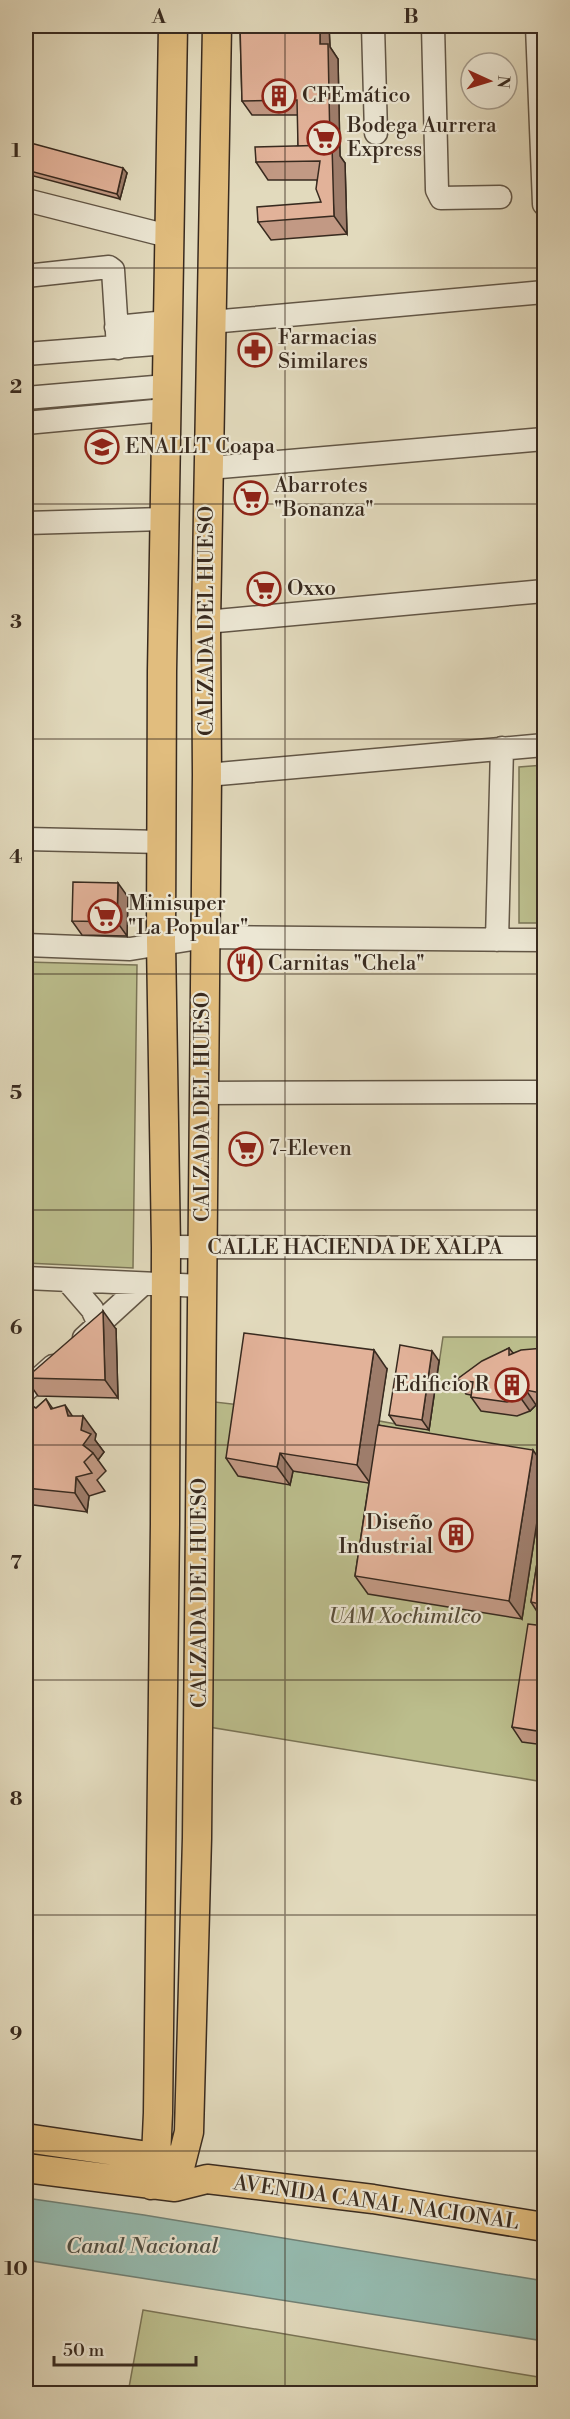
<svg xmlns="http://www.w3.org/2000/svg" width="570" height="2419" font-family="'Libre Bodoni',serif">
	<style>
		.green { fill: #bbbd8c; stroke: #7a7456; stroke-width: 1.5 }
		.water { fill: #95bbb0; stroke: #708176; stroke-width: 1.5 }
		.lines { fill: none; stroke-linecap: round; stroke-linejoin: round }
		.minor-casing { stroke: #625646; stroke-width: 25 }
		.major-casing { stroke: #382a1f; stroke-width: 31 }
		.minor { stroke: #ece7d4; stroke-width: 22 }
		.major { stroke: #e1bd7e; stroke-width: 28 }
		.wall { fill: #c29984; stroke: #382a1f; stroke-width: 1.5 }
		.shaded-wall { fill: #9e7d6b; stroke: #382a1f; stroke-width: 1.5 }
		.building { fill: #e2b299; stroke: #382a1f; stroke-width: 1.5 }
		.grid { fill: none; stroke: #382a1f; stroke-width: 1.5; stroke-opacity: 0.55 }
		.labels { text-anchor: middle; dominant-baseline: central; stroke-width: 4.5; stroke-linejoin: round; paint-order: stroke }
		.poi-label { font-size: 21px; fill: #382a1f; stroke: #ece7d4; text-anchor: start }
		.street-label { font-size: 21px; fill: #382a1f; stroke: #ece7d4 }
		.park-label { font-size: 21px; font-style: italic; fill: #594f3a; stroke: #ece7d4 }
		.water-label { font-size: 22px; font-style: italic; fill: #4f4e43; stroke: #ece7d4 }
		.neatline { fill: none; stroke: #382a1f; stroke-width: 2 }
		.grid-label { font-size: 20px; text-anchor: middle; font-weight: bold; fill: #382a1f }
	</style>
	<rect width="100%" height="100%" fill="#e2dabd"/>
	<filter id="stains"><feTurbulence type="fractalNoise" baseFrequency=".00333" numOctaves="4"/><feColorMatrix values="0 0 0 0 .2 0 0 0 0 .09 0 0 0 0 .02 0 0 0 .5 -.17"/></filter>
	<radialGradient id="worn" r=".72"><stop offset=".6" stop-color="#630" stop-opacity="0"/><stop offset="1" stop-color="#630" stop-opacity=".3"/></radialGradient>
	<path class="green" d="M544,765V923H519V767Z
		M26,962L137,965L133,1268L26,1263Z
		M443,1337H544V1782L209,1727L215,1402L249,1406L293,1471L370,1483L379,1421L429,1430Z
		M143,2310L544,2378V2393H128Z"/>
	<path class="water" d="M26,2198L144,2215L544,2281V2341L26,2260Z"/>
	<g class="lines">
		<defs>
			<path id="minor" d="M373,26L376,133
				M433,26L437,190L441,198L500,197
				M537,26L544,204
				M26,200L168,236
				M26,276L109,267L113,270L118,348
				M211,322L544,292
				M116,327L167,322
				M26,354L167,343
				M26,398L166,386
				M26,423L165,410
				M209,468L544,439
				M26,523L163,519
				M206,622L544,591
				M207,775L544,745
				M26,839L162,842
				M497,940L502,748
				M26,945L130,949L205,937L544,940
				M203,1093L544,1092
				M166,1247L544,1248
				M26,1278L202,1286
				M67,1280L92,1309L99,1324
				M84,1338L143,1284
				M26,1390L53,1366"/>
			<path id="major" d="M26,2138L175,2160
				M26,2168L175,2187L207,2179L373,2199L544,2227
				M151,2185L156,2157L158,2113L165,1524L166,1247L161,941L162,671L173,26
				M175,2187L189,2132L197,1838L207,775L206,622L217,26"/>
		</defs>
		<use href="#minor" class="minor-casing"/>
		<use href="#major" class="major-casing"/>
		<use href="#minor" class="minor"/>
		<use href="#major" class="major"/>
	</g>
	<path class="wall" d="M240,26H329L330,47L338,59L340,156L345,163L347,234L271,240L258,222L321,202L317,180H268L256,162L298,146V115H252L242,101Z
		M26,149L127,173L120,199L26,174Z
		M128,897L127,936L82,935L72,921Z
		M116,1329L118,1398L38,1396L26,1379V1378Z
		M509,1348L513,1353L544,1348V1427L538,1417L540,1405H536L530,1411L517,1416L481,1411L471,1397V1395L466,1394L456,1380Z
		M439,1361L429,1430L396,1425L389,1415Z
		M387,1369L378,1425L544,1466V1476L522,1619L368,1594L355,1576L369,1483L293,1471L290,1485L238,1476L226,1458Z
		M46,1399L53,1409L72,1416L96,1434L95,1440L104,1452L98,1460L106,1471L97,1480L105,1491L89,1496L87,1512L26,1504V1404L36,1408Z
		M544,1518V1621H543L531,1602Z
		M544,1626V1745L522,1742L512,1727Z"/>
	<path class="shaded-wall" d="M320,26H329L330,47L338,59L340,156L345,163L347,234L334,216L330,148L320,44Z
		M123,168L127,173L120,199L117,194Z
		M118,883L128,897L127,936L117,922Z
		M103,1311L116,1329L118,1398L105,1380Z
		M374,1350L387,1369L370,1483L357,1465Z
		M432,1351L439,1361L429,1430L422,1420Z
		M526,1390L536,1405L530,1411L520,1397Z
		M65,1405L77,1423L68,1416Z
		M83,1416L96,1434L95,1440L104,1452L98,1460L93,1453L83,1445L81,1430Z
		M533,1450L544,1466V1476L522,1619L509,1601Z
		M280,1453L293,1471L290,1485L277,1467Z
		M76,1477L89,1496L87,1512L75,1493Z"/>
	<path class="building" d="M240,26H320V44H328L330,145L298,146L297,100L242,101Z
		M27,142L123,168L117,194L26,170V149Z
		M332,145L334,216L258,222L257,207L321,202L316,189L320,161L256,162L255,147Z
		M73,882L118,883L117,922L72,921Z
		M103,1311L105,1380L26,1378Z
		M244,1333L374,1350L357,1465L280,1453L277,1467L226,1458Z
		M400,1345L432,1351L422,1420L389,1415Z
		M509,1348V1355L521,1350L544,1348V1419L538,1417L541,1393L526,1390L520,1397L507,1402L471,1397L473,1382L456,1380L482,1361Z
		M46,1399L51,1409L65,1405L68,1416H83L81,1430L91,1434L83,1445L93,1453L84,1462L92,1473L76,1477L75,1493L26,1488V1403L36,1408Z
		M378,1425L533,1450L509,1601L355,1576Z
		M544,1518V1605L531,1602Z
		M528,1624L544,1626V1732L512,1727Z"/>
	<path class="grid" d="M285,26V2394M26,268H544M26,504H544M26,739H544M26,974H544M26,1210H544M26,1445H544M26,1680H544M26,1915H544M26,2151H544"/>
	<defs>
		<symbol id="building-ring" viewBox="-11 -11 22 22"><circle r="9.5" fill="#ece7d4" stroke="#8f2418" stroke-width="1.5"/><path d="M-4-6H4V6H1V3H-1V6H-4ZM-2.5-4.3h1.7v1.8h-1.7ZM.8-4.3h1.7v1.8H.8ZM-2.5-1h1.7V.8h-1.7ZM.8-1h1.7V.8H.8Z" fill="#8f2418"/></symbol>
		<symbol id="supermarket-ring" viewBox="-11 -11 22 22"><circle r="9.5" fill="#ece7d4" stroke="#8f2418" stroke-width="1.5"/><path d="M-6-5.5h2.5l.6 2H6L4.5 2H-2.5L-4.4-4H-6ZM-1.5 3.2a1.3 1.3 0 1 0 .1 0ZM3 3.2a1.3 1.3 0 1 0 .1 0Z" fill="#8f2418"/></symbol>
		<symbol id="pharmacy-ring" viewBox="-11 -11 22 22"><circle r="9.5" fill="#ece7d4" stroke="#8f2418" stroke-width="1.5"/><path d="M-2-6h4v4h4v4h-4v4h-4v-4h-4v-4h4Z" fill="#8f2418"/></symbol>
		<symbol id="school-ring" viewBox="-11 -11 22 22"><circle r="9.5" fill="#ece7d4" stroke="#8f2418" stroke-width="1.5"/><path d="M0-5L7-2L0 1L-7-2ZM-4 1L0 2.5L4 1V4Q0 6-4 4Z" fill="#8f2418"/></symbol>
		<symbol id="restaurant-ring" viewBox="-11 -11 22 22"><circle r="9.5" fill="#ece7d4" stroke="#8f2418" stroke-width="1.5"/><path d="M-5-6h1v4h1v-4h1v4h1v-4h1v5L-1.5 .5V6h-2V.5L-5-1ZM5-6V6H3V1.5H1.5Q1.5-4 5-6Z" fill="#8f2418"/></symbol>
	</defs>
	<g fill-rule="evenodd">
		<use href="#building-ring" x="260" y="77" width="38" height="38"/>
		<use href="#supermarket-ring" x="305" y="119" width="38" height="38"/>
		<use href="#pharmacy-ring" x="236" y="331" width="38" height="38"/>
		<use href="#school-ring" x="83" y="428" width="38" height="38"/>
		<use href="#supermarket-ring" x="232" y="479" width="38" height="38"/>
		<use href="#supermarket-ring" x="245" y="570" width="38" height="38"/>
		<use href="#supermarket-ring" x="86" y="897" width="38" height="38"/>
		<use href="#restaurant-ring" x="226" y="945" width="38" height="38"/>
		<use href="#supermarket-ring" x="227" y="1130" width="38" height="38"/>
		<use href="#building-ring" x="493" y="1366" width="38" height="38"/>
		<use href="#building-ring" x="437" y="1516" width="38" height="38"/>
	</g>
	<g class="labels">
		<g class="poi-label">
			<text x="302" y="96">CFEmático</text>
			<text x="347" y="126">Bodega Aurrera<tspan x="347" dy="24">Express</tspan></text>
			<text x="278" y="338">Farmacias<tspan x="278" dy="24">Similares</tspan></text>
			<text x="125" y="447">ENALLT Coapa</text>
			<text x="274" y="486">Abarrotes<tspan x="274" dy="24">"Bonanza"</tspan></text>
			<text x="287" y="589">Oxxo</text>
			<text x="128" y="904">Minisuper<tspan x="128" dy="24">"La Popular"</tspan></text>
			<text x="268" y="964">Carnitas "Chela"</text>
			<text x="269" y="1149">7-Eleven</text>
			<text x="489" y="1385" text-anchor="end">Edificio R</text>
			<text x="433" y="1523" text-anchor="end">Diseño<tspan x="433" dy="24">Industrial</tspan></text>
		</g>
		<g class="street-label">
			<text transform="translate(207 621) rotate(-90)">CALZADA DEL HUESO</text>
			<text transform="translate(203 1107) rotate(-90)">CALZADA DEL HUESO</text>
			<text x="355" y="1248">CALLE HACIENDA DE XALPA</text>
			<text transform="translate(200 1593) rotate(-90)">CALZADA DEL HUESO</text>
			<text transform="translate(376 2203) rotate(8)">AVENIDA CANAL NACIONAL</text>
		</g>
		<g class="park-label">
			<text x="405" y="1617">UAM Xochimilco</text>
		</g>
		<g class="water-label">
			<text x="142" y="2246">Canal Nacional</text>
		</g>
	</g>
	<rect width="570" height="2419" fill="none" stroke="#e2dabd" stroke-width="66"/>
	<g transform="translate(489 81) rotate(94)"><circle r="28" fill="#ece7d4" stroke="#a49b8c" stroke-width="1.5"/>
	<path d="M0-4.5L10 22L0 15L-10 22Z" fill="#8f2418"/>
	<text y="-9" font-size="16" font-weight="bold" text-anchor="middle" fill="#382a1f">N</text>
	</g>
	<path d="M54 2356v9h142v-9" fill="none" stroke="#382a1f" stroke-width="3"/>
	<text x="63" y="2356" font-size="18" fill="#382a1f" stroke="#ece7d4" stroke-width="4.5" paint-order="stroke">50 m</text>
	<rect x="33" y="33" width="504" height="2353" class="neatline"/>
	<g class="grid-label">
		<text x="159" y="23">A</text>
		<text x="411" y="23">B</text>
		<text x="16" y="157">1</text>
		<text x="16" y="393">2</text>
		<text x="16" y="628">3</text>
		<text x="16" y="863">4</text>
		<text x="16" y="1099">5</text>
		<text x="16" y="1334">6</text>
		<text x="16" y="1569">7</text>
		<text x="16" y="1805">8</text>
		<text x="16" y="2040">9</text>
		<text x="16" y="2275">10</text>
	</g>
	<rect width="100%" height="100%" filter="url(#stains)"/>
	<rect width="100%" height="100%" fill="url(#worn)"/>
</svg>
